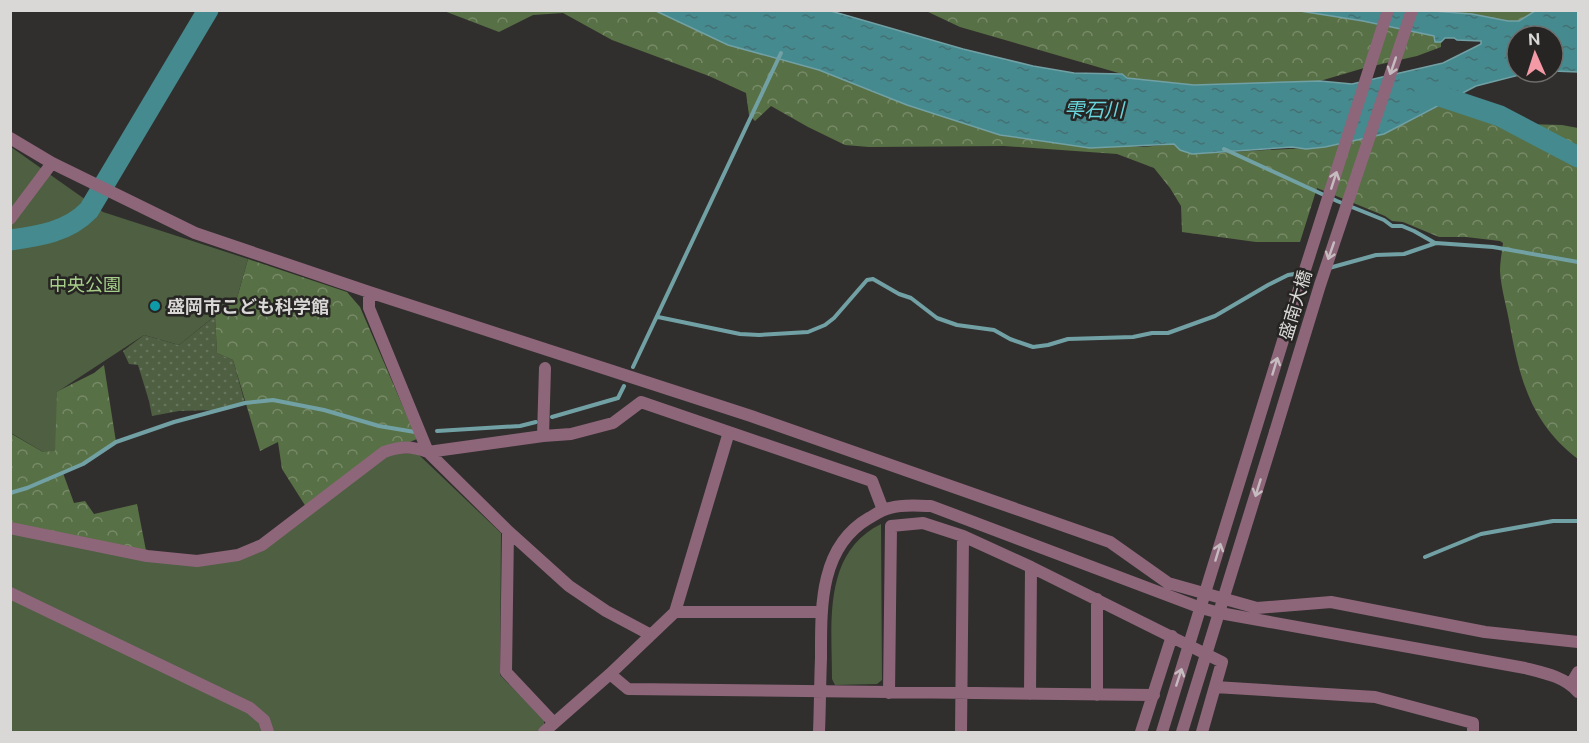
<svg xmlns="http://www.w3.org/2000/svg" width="1589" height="743" font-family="'Public Sans','Noto Sans JP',sans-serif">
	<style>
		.grass { fill: url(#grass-dots) }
		.forest { fill: url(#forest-crowns) }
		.green { fill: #4e5f42 }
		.water { fill: url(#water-ripples); stroke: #71a1a5; stroke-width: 1.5 }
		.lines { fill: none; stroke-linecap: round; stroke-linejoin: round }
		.stream { stroke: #71a1a5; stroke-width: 4 }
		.river { stroke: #458a8f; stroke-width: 21 }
		.minor { stroke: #8e667a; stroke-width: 12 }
		.minor-bridge { stroke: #8e667a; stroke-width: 12 }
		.oneway { stroke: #c6bcc0 }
		.culture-dot { fill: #0f9aa8; stroke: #272523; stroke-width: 2 }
		.labels { text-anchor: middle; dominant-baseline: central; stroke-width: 5; stroke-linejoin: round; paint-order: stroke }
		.park-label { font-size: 18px; fill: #a7ce8a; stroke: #272523 }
		.street-label { font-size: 18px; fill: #d9d8d7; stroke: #272523 }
		.poi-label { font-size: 18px; font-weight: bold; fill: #d9d8d7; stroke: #272523; text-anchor: start }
		.water-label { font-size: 20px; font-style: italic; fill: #68d5dd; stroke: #272523 }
	</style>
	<defs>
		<pattern id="grass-dots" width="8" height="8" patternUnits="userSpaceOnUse" patternTransform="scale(1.5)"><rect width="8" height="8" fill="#4e5f42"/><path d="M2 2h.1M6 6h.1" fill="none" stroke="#67755d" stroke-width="1.8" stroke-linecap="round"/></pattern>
		<pattern id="forest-crowns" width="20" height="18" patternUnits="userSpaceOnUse" patternTransform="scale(1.5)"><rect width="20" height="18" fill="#587045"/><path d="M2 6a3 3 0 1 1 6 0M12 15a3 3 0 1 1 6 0" fill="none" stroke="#778a68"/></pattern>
		<pattern id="water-ripples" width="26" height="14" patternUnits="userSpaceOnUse" patternTransform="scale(1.5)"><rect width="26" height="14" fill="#458a8f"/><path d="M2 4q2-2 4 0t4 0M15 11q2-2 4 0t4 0" fill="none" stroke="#447073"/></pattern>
	</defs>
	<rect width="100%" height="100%" fill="#312f2d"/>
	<path class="grass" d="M215,316L217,353L233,360L245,403L216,410L179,411L152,416L149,401L138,365L129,364L123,351L144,335L179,345Z"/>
	<path class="forest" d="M444,11H656L728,45L819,70L907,105L1000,135L1143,147L1174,144L1192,154L1325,147L1384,134L1455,98L1500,112L1523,124L1562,125L1578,128V459C1532,424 1520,381 1510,326C1507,308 1501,289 1500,271C1500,262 1502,252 1503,243L1500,241L1466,237H1439L1403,222L1392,221L1385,216L1317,188L1300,242H1256L1182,232L1181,206L1170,188L1154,168L1117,154L1004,146L869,147L845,145L808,127L771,106L755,121L749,115L746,93L709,76L612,40L563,13L533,15L499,32Z
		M926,11H1300L1363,21L1435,36V42H1441V47L1417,56L1364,68L1320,81L1194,85L1127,78L1122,74L960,27Z
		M1420,11H1535L1520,21H1508L1472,14Z
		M248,259L347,292L360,307L417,439L400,446L308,510L282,469L278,442L260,451L233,360L217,353L215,316L237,298Z
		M104,365L116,442L83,464L63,473L74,503L85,501L94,514L137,504L147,556L11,530L10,433L43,452L56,392L94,373Z"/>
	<path class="green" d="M11,147L103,212L248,259L237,298L179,345L144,335L57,392L55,451L43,452L11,433Z
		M384,452L418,454L501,533L500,675L544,720V727L537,732H11L10,530L147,556L238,555Z
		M881,524L882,680L877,684L835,685L832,679C832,624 822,553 881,524Z"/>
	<path class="water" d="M1420,10L1472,14L1508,21H1519L1535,11H1578V72L1553,71V36H1517V72H1531L1476,86L1384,134L1325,147L1306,149L1292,147L1192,154L1180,150L1174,144L1090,148L1000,135L907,105L819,70L728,45L656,11H831L963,49L1033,66L1074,73L1122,74L1127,78L1194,85L1320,81L1352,84L1443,63L1481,44V41L1457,40L1454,38H1445L1441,42H1435L1434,36L1363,21L1300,11Z"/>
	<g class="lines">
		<path class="stream" d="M1224,149L1337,201L1384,220L1392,226H1402L1414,231L1435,243
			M1329,268L1376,255L1404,254L1436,243L1493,247L1578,262
			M658,317L740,334L759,335L808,332L825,325L834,318L867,280L873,279L899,294L911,298L937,318L957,325L994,330L1010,339L1033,347L1048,345L1068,339L1133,337L1152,333H1168L1215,316L1268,285L1288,275L1301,273
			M633,367L781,53
			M552,417L618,398L624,386
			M437,431L520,426L536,422
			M10,493L27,488L83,464L116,442L174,422L245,403L273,400L324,410L379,426L415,432
			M1425,557L1481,534L1553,521H1578"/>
		<path class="river" d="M1425,91L1500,116L1578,157
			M10,240C39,236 68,232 89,210L208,10"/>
		<path class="minor" d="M10,138L52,163L195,233L369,292L751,416L1110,542L1168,583L1257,608L1331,602L1485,632L1578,642
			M10,219L52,163
			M369,292V308L428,452L508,531L569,586L606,611L651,635
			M1275,432L1320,285L1412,10
			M543,436L545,368
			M10,528L147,556L197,561L238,555L262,545L384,452C401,446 411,446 428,452L543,436L571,434L613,423L641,402L872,481L883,510
			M508,531L506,672L554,723
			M10,593L250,708L264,720L268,732
			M1097,599V695
			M675,612L729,432
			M610,674L628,689L1154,695
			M1571,684L1578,672
			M1215,687L1375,697L1473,723V732
			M889,693L891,526L923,523L963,536L1031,567L1222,662L1202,732
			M1030,694L1031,567
			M544,732L610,674L675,612H821
			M819,732C820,708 820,683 821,658C821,608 819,547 869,518C876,514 883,509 890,508C904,504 917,506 931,506L1201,608L1220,613L1525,668C1545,673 1565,677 1578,692
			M961,732L963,536
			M1141,732L1172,636"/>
		<path class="minor-bridge" d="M1162,732L1302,279L1388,10
			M1182,732L1275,432"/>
	</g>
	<defs><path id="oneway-shaft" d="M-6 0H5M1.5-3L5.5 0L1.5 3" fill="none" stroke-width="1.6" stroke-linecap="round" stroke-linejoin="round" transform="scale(1.5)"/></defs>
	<g class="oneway">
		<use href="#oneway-shaft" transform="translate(1393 66) rotate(109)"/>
		<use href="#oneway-shaft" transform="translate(1334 180) rotate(-72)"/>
		<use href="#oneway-shaft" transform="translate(1331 251) rotate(109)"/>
		<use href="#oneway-shaft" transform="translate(1275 366) rotate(-73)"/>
		<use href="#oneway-shaft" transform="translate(1258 488) rotate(107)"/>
		<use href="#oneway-shaft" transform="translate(1218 552) rotate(-73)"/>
		<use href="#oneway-shaft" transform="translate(1179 677) rotate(-72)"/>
	</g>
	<circle class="culture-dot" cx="155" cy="306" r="6"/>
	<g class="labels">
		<g class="park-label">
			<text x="85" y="284">中央公園</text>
		</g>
		<g class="street-label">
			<text transform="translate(1295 305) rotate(-73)">盛南大橋</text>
		</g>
		<g class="poi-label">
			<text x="167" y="306">盛岡市こども科学館</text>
		</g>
		<g class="water-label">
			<text x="1094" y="110">雫石川</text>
		</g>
	</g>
	<rect width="1589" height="743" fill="none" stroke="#d9d8d7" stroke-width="24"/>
	<g transform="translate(1535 54) rotate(357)"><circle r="28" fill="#272523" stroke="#6e6d6b" stroke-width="1.5"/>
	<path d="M0-4.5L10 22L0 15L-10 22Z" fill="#f49aa6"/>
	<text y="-9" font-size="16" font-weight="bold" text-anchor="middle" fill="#d9d8d7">N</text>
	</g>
</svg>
